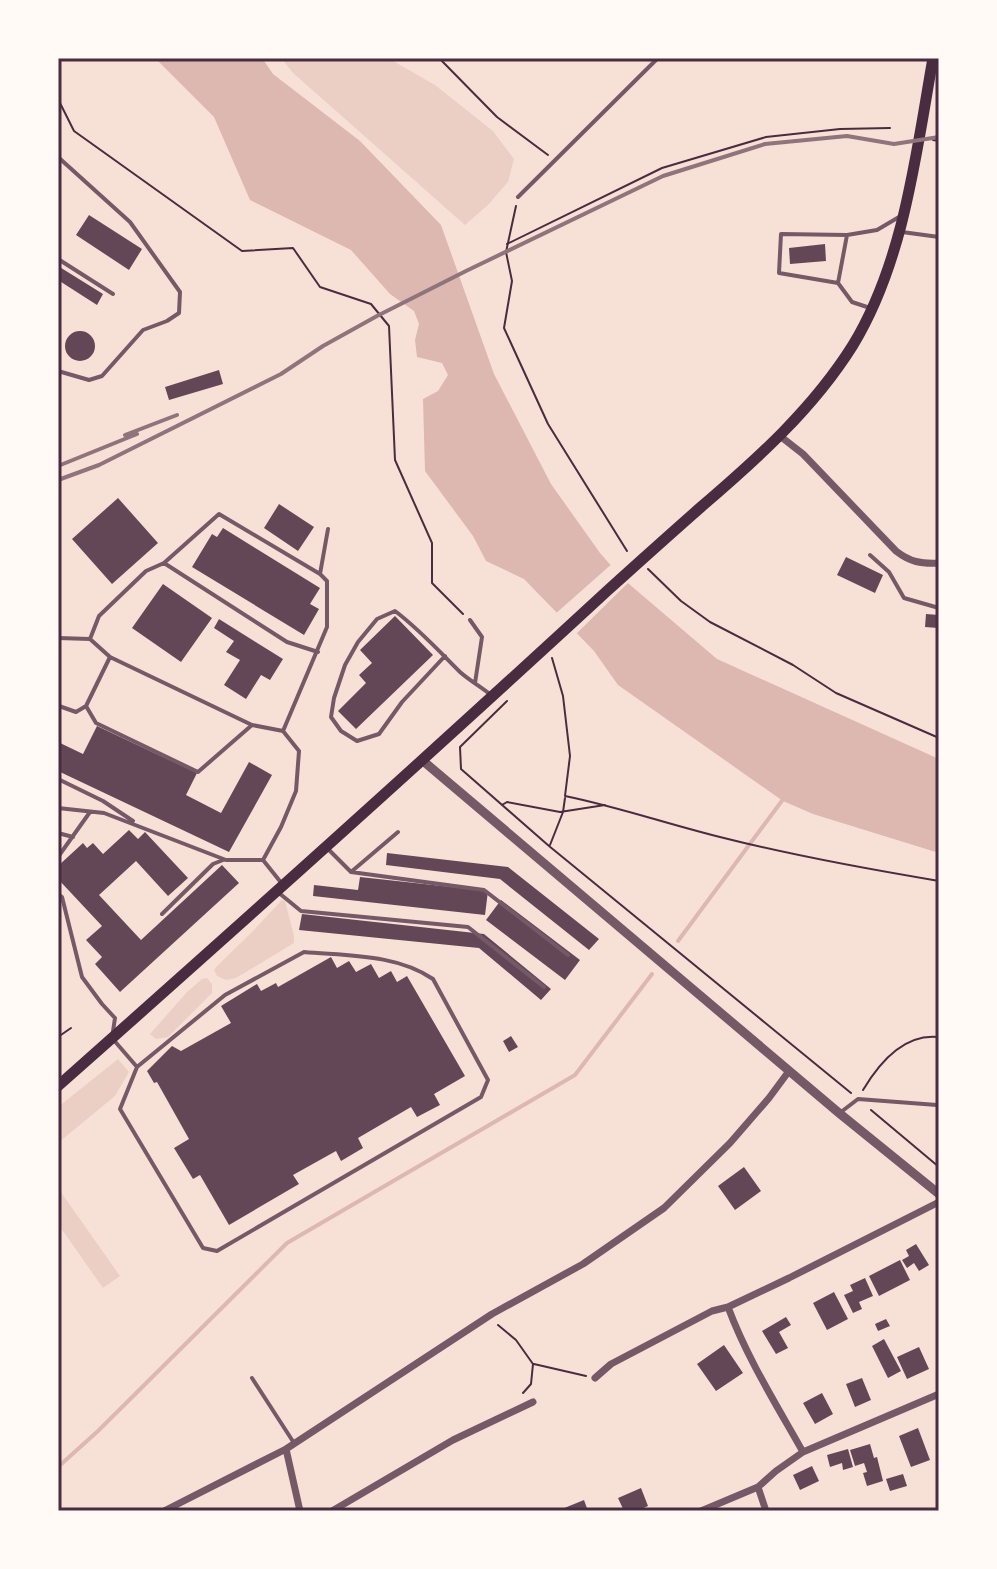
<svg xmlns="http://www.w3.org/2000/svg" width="997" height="1569" font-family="Roboto,sans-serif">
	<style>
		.green { fill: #ebcfc5 }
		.water { fill: #dcb8b0 }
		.pier { fill: #f7e1d7 }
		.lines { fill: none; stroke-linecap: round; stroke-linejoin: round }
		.stream { stroke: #dcb8b0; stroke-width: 4 }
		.building { fill: #644757 }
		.path { stroke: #4a2c40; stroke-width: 2 }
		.service { stroke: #755966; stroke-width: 4 }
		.minor { stroke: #755966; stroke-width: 7 }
		.tertiary { stroke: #755966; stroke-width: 9 }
		.secondary { stroke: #4a2c40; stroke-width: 11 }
		.rail { stroke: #8f747c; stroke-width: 4 }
		.neatline { fill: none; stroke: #4a2c40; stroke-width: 3 }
	</style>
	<rect width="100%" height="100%" fill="#f7e1d7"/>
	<path class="green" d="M281,58H388L435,85L493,131L514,159L508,182L488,205L465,225L293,73Z
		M282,900L285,901L294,936V943L236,978L226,980L217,976L214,970L216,967L250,934Z
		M207,978L212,984V993L168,1037L156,1039L150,1034L187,992L202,979Z
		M118,1059L129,1072L115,1096L58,1143V1107Z
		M58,1188L120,1276L103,1288L58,1224Z"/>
	<path class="water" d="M155,58H262L273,74L360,141L441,225L494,374L551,484L600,553L622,578L717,659L939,759V853L813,814L783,801L618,685L594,651L524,579L486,561L473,536L425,471L423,399L438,391L448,375L442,363L417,357L415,340L419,324L414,311L390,294L351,250L250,200L214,117Z"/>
	<path class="pier" d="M614,562L631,580L574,636L554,615Z"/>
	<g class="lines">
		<path class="stream" d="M678,941L784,798
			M58,1467L98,1431L287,1243L575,1075L652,974"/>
	</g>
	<path class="building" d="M89,215L142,249L129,270L76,235Z
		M825,244L826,261L790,264L789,248Z
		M58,266L103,294L97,305L58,280Z
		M65 346a15 15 0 1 1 30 0a15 15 0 1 1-30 0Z
		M219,370L223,384L169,400L165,387Z
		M118,498L158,543L112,584L72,539Z
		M279,504L314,527L298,551L264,528Z
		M223,528L320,588L310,604L319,609L304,635L192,567L212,534L217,537Z
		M846,557L883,575L875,593L837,575Z
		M163,584L212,618L181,662L132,628Z
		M926,614L939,615L938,628L925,627Z
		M395,616L433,655L356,729L338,711L366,683L359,675L372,663L360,650Z
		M219,619L283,659L270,680L261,675L246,699L224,685L240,660L226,652L234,641L214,628Z
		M97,726L197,773L186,795L221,813L249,762L272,775L229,852L58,771V742L83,754Z
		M129,830L138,839L145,832L188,878L168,896L136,861L99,895L141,940L222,865L239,883L120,992L95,964L102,957L86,940L102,926L58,879V866L83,843L87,848L93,843L103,854Z
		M387,853L508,867L599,939L589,950L500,879L386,865Z
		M360,877L488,891L485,915L313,896L314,885L358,890Z
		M501,900L580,960L565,980L486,920Z
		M302,914L484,934L551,989L541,1000L479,948L299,930Z
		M331,957L337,968L349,961L356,972L371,964L379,978L391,971L397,982L407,976L465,1076L434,1094L440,1105L417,1117L411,1107L358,1138L363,1148L341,1161L336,1151L293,1175L299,1184L229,1225L200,1175L193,1179L174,1148L189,1139L157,1082L154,1083L147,1071L172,1046L181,1051L231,1023L221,1006L257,984L261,991L276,983L278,987Z
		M511,1036L518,1047L509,1052L503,1041Z
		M744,1167L761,1191L735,1210L718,1186Z
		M916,1244L929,1265L919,1271L914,1263L907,1268L902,1260L909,1256L906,1250Z
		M900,1260L910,1280L879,1296L869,1276Z
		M865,1278L873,1296L859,1302L862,1309L853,1313L844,1295L853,1291L850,1285Z
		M834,1292L848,1319L827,1330L813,1303Z
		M786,1317L791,1325L779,1332L788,1348L776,1354L762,1331Z
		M886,1319L890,1326L878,1331L875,1324Z
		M884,1339L901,1371L888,1378L872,1346Z
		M724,1345L743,1373L716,1391L697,1364Z
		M919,1347L929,1369L907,1379L897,1357Z
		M862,1378L871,1400L855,1407L846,1384Z
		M822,1393L833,1414L815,1424L803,1403Z
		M918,1428L930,1460L911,1467L899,1436Z
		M870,1444L874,1458L877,1457L883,1481L867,1486L863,1473L867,1472L864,1463L855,1466L850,1450Z
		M848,1449L853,1467L843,1470L842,1463L830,1467L827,1455Z
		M812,1466L819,1481L800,1490L793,1475Z
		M903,1474L907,1486L890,1491L886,1479Z
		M641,1488L648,1506L637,1511H624L618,1498Z
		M584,1500L588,1511H557Z"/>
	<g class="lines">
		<path class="path" d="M439,58L497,117L548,155
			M58,99L74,131L242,251L293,248L320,287L371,304L389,326L395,460L432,543V583L463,614
			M933,140L939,141
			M516,206L506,252L512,281L504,328L548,424L627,551
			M507,244L662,168L766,137L840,129L890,128
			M648,569L681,601L710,622L793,665L836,693L939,738
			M552,658L563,696L570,756L565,796C619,807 670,825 724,838C795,856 867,869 939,881
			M507,701L460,747L461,769L549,846L851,1093
			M502,805L507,802L560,812L605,805
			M550,845L563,812L565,798
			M58,1037L71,1028
			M863,1090C879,1063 904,1033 939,1037
			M871,1110L939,1167
			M498,1325L516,1340L533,1364L531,1384L523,1393
			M534,1364L586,1376"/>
		<path class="service" d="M58,157L130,222L180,292L179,313L167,321L143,330L102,376L89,380L58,371
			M518,197L658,58
			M902,232L939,237
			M58,259L113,294
			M838,283L779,273L781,234L847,235
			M870,308L852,302L838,283L847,235L877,230L899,217
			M870,555L889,572L904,598L939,608
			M164,563L219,514L320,574L327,581V627L283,731
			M320,574L328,529
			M470,620L482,637L475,683
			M58,638L90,639
			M445,656L402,702L379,734L357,741L341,731L331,717L334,698L345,665L358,642L377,619L395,611C419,629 439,651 460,672C469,680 481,687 491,695
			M59,706L76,712L86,706L110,657
			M86,706L96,723L198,772L252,725
			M58,779L103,801L133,821
			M58,808L104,813L226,860H263L283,885
			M58,833L73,837
			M327,848L351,872L484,890L568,955
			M58,857L90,812
			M263,860L281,827L296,791L299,751L283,731L252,725L110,657L90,639L99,616L146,571L164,563L287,642L318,652
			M351,872L398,832
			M279,893L301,911L468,927L544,987
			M58,894L62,897L82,977L102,1004L115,1018L112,1038L137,1067
			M162,914L213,864L223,860
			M304,952C348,956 396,954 433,979L488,1080L481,1097L217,1251L203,1248L120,1109L137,1067L225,995Z
			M841,1112L858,1099L937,1105
			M252,1378L294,1443"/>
		<path class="minor" d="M780,436L803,454L896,551C910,562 921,564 939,563
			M728,1307C747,1358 776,1404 803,1452
			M595,1378L611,1364L712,1311L728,1307L789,1278L939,1202
			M286,1449L300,1511
			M758,1487L766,1511
			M164,1511L286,1449L492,1314L583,1264L664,1208L730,1143L769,1098L789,1071
			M332,1511L453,1440L533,1402
			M701,1511L758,1487L776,1471L803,1452L939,1394"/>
		<path class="tertiary" d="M422,760L839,1113L939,1194"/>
		<path class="secondary" d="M58,1086C242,923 426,758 607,591C638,563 669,535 701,507C757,459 813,409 853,345C904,261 916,154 933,58"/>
		<path class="rail" d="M125,435L177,415
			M58,466L137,434
			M58,480L99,465L281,374L323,346L377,316L466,271L663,176L765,144L847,136L894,144L939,137"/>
	</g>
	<rect width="997" height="1569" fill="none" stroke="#fffaf5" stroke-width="120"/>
	<rect x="60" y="60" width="877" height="1449" class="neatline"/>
</svg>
